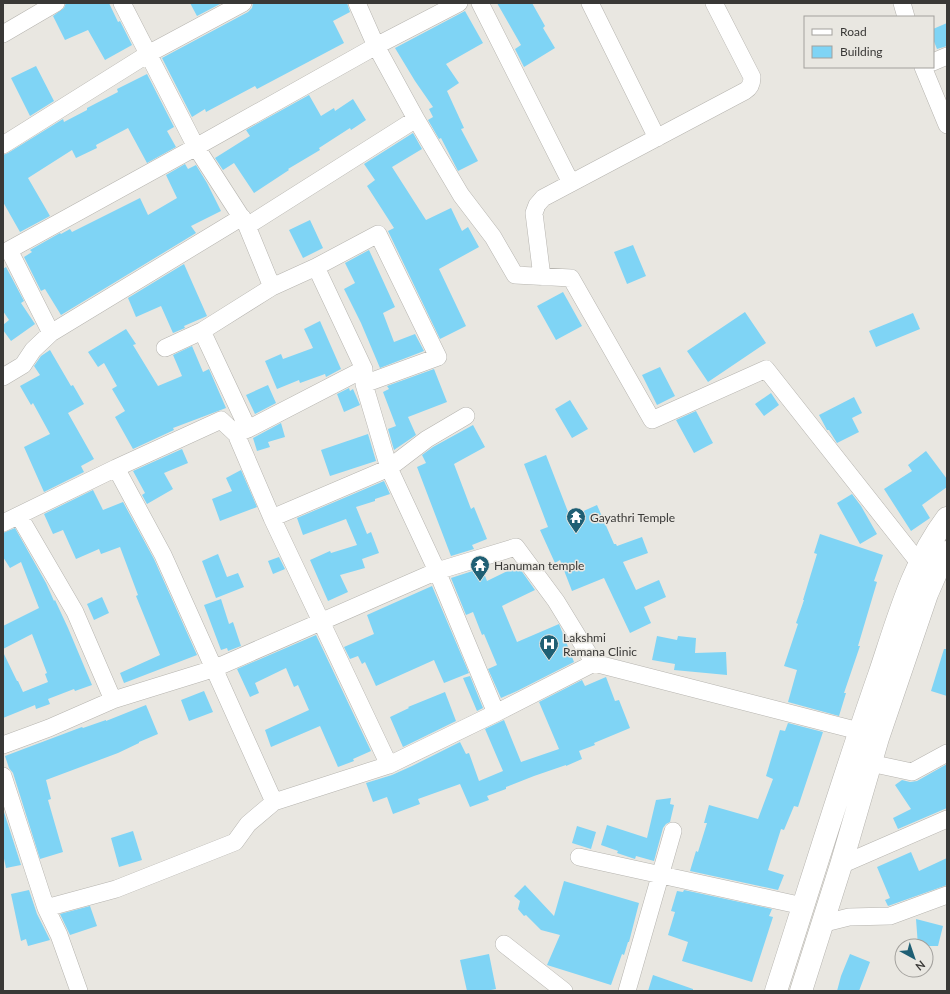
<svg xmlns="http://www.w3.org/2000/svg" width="950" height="994" font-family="Lato,sans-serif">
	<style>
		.building { fill: #7fd4f5 }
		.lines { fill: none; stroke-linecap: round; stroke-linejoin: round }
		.street-casing { stroke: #b6b4af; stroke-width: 18 }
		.primary-casing { stroke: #b6b4af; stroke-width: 23 }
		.street { stroke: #fff; stroke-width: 17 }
		.primary { stroke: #fff; stroke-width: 22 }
		.labels { text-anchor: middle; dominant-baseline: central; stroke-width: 3; stroke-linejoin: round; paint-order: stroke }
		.poi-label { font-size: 12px; fill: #393836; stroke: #e9e7e1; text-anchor: start }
	</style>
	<rect width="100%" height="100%" fill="#e9e7e1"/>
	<path class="building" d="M66,3H109L118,22L120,21L132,45L105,60L88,30L65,40L53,16L64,8Z
		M190,3H222L197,16Z
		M253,3H347L350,12L333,21L344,43L257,89L255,86L206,112L205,109L192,117L162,58L248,12L252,8Z
		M497,3H532L545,26L543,28L555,48L524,67L515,49L521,45Z
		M465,11L483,43L446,64L459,83L447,91L464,128L461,129L478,161L458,171L441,138L439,139L428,120L433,117L429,109L433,107L415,81L395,48Z
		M947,23V46L937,49L933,39V29Z
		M36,66L54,101L30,116L11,78Z
		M147,74L174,127L167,131L176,147L147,163L128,128L96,145L97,148L76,158L72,150L28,178L50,216L20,232L3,202V155L8,153L63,119L64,122L87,110V108L118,92L117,89Z
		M309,95L321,116L334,108L335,111L353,99L366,120L351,130L350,128L319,148L320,150L288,169L289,170L254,193L234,163L223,170L215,158L250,136L246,130Z
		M413,133L422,149L392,167L426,220L451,208L462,231L468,227L479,247L439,269L466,326L440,339L388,231L394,228L367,186L375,180L364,164Z
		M185,164L188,169L196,165L207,183L221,211L191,226L196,233L61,315L45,289L41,291L24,257L32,252L30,250L60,233L61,234L70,229L72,232L140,198L148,215L177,198L166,175Z
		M310,220L323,248L303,258L289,230Z
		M633,245L646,276L627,284L614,252Z
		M369,250L395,307L383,313L394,342L415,334L424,351L380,368L361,323L344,289L355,283L345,263Z
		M184,264L207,316L184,326L185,328L173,333L161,306L136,317L128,298Z
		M6,267L24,301L21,303L35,324L11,341L3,330V325L9,320L3,311V269Z
		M563,292L582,326L556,340L537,306Z
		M745,312L766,343L708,382L687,351Z
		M913,313L920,329L876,347L869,331Z
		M320,321L341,369L326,377L325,374L300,383L299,380L277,389L265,361L281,354L283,359L313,348L304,329Z
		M126,329L136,344L133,345L158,386L182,376L173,355L192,346L203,372L209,369L226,408L173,428L174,430L133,449L115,417L125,411L112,389L117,386L104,363L98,367L88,352Z
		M50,350L71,386L73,385L84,404L68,413L94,459L81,466L84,472L44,492L24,447L50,434L33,403L31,405L20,386L40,375L34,366L41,356Z
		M660,367L675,396L657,405L642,375Z
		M434,369L447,402L408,417L416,435L394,450L388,429L396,426L383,392L389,389L387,386Z
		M268,385L276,403L255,414L246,395Z
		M349,388L350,391L353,389L360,405L344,412L337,394Z
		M771,393L779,405L764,416L755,404Z
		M854,397L862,413L852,418L859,432L837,443L829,430H827L819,415Z
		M570,400L588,429L572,438L555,409Z
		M696,411L713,443L694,453L676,420Z
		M281,423L285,437L268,442L270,447L257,451L253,438Z
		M473,425L485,447L454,464L471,509L474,507L487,539L472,545L474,549L451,556L417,467L426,463L422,455L433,447Z
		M368,434L376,461L330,476L321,450Z
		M182,449L188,463L164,473L173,489L147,504L142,495L145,493L133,471Z
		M926,451L947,479V487L922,505L930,518L911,531L884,489L912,471L908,465Z
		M546,455L570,517L597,505L614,544H616L617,546L642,537L648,553L623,562L636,590L659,580L666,597L644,607L651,623L630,633L604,578L572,591L560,560L555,563L540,530L548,527L524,464Z
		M241,470L257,507L220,521L212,499L232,491L226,478Z
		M384,481L390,494L375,499V501L356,507L367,534L371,532L379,553L362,559L365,568L340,575L348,592L328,601L310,560L330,551L331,553L357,545L346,519L303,535L297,518Z
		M93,490L103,510L123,502L154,559L197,655L124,683L120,673L160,655L136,596L138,595L120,547L101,554L99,549L76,559L63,530L53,534L44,514Z
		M852,494L861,506L877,534L860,544L837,503Z
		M15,528L46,583L54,601L55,600L68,628L92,685L75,691L74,689L48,699L50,704L36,709L35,705L3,718V652L17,681H18L23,692L48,682L45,674L47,673L32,634L3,649V626L39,608L21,562L10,568L3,557V533Z
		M820,534L883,555L874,581L877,582L858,646H860L844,693H846L839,716L788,702L797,670L784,666L798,624L796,623L804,600H803L817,554L814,553Z
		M218,554L227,577L238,573L244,587L216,598L202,561Z
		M279,557L285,569L273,574L268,561Z
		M518,566L535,590L502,606L517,642L559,624L574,662L517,691L501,698L488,669L497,665L484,634L482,635L473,612L466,615L451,578L482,568L487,581Z
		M432,586L469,673L444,683L434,660L376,686L365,662L362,664L358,656L350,659L344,647L374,634L367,615Z
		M102,597L109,613L94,620L87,604Z
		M221,599L229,624L233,622L241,646L228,651L227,648L221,650L204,605Z
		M316,635L371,751L353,759L354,761L338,767L320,726L271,747L265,730L309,710L298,685L294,687L286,668L255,683L259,693L250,697L237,669Z
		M657,636L677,640L678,636L696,638L695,653L726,652L727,675L674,670L675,664L652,660Z
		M944,649H947V696L931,691Z
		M470,676L483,708L477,711L463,678Z
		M606,677L615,701L619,700L630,728L594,743L595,745L579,751L582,759L566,766V765L534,776L506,787V789L487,796L489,800L470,807L460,784L418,799L420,804L393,814L387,797L373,802L366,783L392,775L412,766L460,742L466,754L469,753L479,781L503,771L485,729L504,720L521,762L559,749L539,702L582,680L585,686Z
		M204,691L213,712L189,721L181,700Z
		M445,692L456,721L403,747L390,717L409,708L408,707Z
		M146,705L158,734L139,742V743L118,753L46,780L51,799L48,800L63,852L40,859L13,773L9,768L5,756L82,727L83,728L106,720V721Z
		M788,723L823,732L798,807L794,806L784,830L781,829L768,870L784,875L778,890L690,871L696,851L698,852L707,823H704L709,805L758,819L773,779L766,776L780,730L785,731Z
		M947,764V808L898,829L893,818L911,809L895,785L902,780L910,782L917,781Z
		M671,798L670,804L674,805L670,822L666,824L663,828L654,861L636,856L635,859L617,853L618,851L601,845L607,825L647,838L656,800Z
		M3,809L21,865L6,868L3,854Z
		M577,826L596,832L591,849L572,843Z
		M133,831L142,860L119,867L111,838Z
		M911,852L919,871L947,858V885L888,906L885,900L890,898L877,867Z
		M564,881L639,903L629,942H628L624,955L622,954L611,985L547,965L560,935L541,930L526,915L524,916L518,909L520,901L514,896L525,885L554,916Z
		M29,890L37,914L50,940L28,946L26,939L21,941L11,894Z
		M684,890L772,909L769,916L773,917L752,982L682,961L688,942L668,935L675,912L671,911L677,891L683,892Z
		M90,906L97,926L70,935L60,914Z
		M916,919L943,926L938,946H918Z
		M489,954L496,989L486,991H467L460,960Z
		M850,954L870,962L859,991H837L841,976Z
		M653,975L693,989V991H648Z"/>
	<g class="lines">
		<defs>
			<path id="street" d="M122,3L196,147L247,226L272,287L316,267L364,369V384L389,468L437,571L496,713
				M459,3L376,46L416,119L461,195L493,237L515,275L571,278L652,420L766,369L920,564
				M480,3L571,183
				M590,3L657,138
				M902,3L906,17
				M3,34L56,3
				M933,62L947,56
				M923,67L947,125
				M3,145L148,54L243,3
				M247,226L416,119
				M316,267L378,234L438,357L364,384
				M542,277L534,213L537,205L543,198L745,91C750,88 752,84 752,77L714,3
				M202,331L248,429
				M51,333L242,217
				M165,348L202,331L272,287
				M3,377L23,365L33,350L51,333L9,250L196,147L376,46L357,3
				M236,434L248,429L364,369
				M116,468L163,555L274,802L389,765
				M19,516L75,612L113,700
				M272,518L389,468L427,439L466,416
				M3,523L116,468L221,420L236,434L272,518L389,765L496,713L594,663
				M3,745L49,728L113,700L213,669L437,571L516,547L556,601L594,663L859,731L870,735
				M870,763L912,772L947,753
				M3,776L46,908
				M579,857L803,906
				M841,865L947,819
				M821,924L849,917L890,916L947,895
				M504,944L564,991
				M79,991L59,935L46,908L116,889L235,842L248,824L274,802
				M627,991L673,831"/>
			<path id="primary" d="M776,991C810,886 842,780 879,675C897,622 912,564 947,518
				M801,991L841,865L878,738L927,594L941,562L947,552"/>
		</defs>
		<use href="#street" class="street-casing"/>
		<use href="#primary" class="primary-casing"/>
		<use href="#street" class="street"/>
		<use href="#primary" class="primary"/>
	</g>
	<defs>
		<symbol id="temple-pin" viewBox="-11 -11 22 30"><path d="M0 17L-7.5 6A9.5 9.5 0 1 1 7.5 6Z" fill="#1f5f74" stroke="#e9e7e1"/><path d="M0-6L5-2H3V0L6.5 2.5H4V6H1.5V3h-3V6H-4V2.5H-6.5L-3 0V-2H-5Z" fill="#fff"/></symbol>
		<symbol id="hospital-pin" viewBox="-11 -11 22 30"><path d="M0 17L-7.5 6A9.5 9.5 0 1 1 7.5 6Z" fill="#1f5f74" stroke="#e9e7e1"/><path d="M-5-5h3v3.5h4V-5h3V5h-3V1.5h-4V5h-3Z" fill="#fff"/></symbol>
	</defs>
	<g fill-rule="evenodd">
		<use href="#temple-pin" x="565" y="506" width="22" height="30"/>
		<use href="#temple-pin" x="469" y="554" width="22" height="30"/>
		<use href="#hospital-pin" x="538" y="633" width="22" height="30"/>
	</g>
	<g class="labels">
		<g class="poi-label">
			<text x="590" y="517">Gayathri Temple</text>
			<text x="494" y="565">Hanuman temple</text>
			<text x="563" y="637">Lakshmi<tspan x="563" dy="14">Ramana Clinic</tspan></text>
		</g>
	</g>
	<rect width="950" height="994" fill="none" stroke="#393836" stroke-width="8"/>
	<rect x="804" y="16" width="130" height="52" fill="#e9e7e1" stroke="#a3a19d"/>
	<rect x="812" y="29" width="20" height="6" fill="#ffffff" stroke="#a3a19d"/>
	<text x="840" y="36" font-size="12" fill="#393836">Road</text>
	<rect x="812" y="46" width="20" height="12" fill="#7fd4f5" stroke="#a3a19d"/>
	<text x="840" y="56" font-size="12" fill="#393836">Building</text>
	<g transform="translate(914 958) rotate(140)"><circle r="19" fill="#e9e7e1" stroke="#a3a19d"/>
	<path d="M0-3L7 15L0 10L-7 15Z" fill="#1f5f74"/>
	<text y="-6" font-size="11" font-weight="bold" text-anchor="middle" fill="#393836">N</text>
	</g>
</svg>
